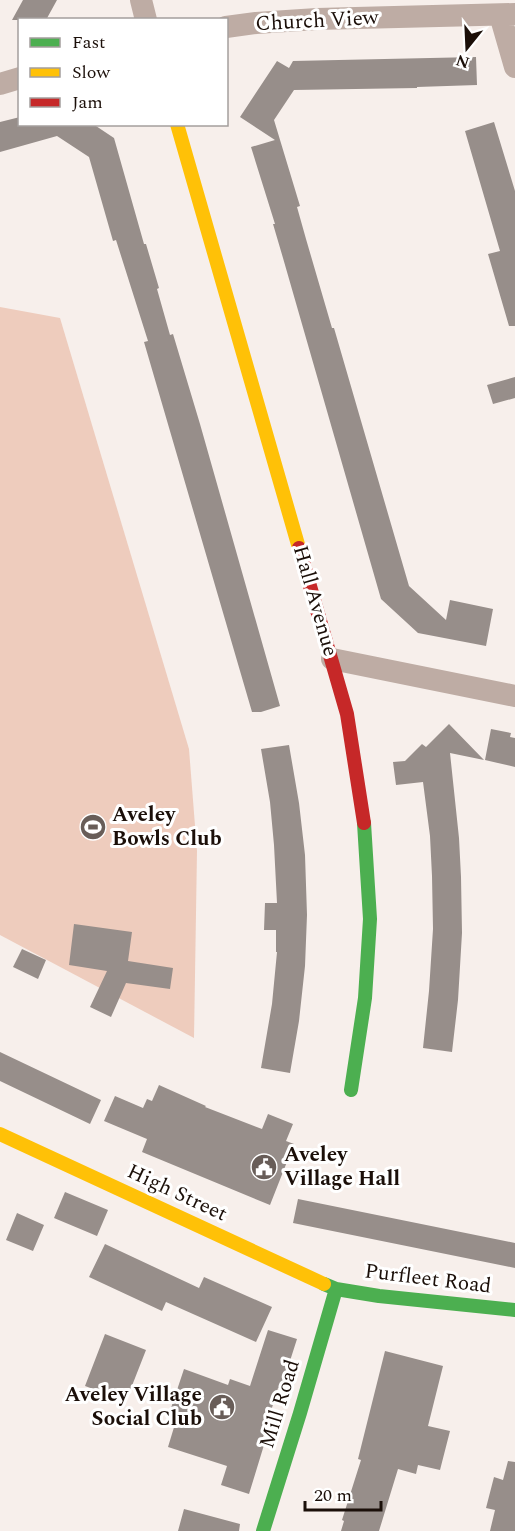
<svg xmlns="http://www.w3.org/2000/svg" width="515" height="1531" font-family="Spectral,serif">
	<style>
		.green { fill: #eeccbd }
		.building { fill: #978e8a }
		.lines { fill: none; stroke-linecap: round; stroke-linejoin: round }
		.street { stroke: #beaca4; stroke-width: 22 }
		.fast { stroke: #4caf50; stroke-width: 14 }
		.slow { stroke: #ffc107; stroke-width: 14 }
		.jam { stroke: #c62828; stroke-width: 14 }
		.labels { text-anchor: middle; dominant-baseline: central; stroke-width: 6; stroke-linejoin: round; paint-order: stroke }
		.street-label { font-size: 21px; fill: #1b0f09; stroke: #fff }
		.poi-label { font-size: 21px; font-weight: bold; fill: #1b0f09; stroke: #fff; text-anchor: start }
	</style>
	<rect width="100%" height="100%" fill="#f7efeb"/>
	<path class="green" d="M0,307L60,318L189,749L197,851L194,1038L0,935Z"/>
	<path class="building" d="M23,0H57L46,20H12Z
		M476,57L477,85L417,87V88L294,90L274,120L300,206L297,207L306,239L332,328H334L409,586L446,620L450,600L493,609L486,646L418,633L381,599L283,258L273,224H275L251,147L275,140L240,117L277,61L289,68L293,61Z
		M20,117V124H93L114,138L144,244H146L159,288L157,289L170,335L173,334L200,424L280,706L261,712H252L144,342L148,341L116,240L113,241L89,157L57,136L0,152V122Z
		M494,122L515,191V326H509L488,254L500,251L465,131Z
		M515,377V398L493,404L487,385Z
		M449,724L484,760L450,753L459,838L461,877L462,933L458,1000L452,1052L423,1048L429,991L433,929L432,876L430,836L423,782L396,785L393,762L405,761L422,744L426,747Z
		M491,729L511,733L510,737L515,738V767L485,760Z
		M289,745L299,803L305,855L307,915L305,966L299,1021L290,1073L261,1068L272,1004L277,952H276V930H264L265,903H277L274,845L270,802L261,749Z
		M74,924L132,932L128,961L173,968L170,989L126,983L111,1017L90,1007L107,971L69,965Z
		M22,949L46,960L38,979L13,967Z
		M0,1052L101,1100L90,1124L0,1081Z
		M159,1085L206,1106L205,1107L262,1129L268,1114L293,1124L286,1141L294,1144L270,1205L142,1152L147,1139L104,1121L115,1096L143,1108L147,1099L152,1101Z
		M65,1192L108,1210L97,1236L54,1218Z
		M298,1199L515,1243V1268L293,1223Z
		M17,1213L44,1225L33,1251L6,1240Z
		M105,1244L199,1288L204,1277L272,1307L256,1342L166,1302L162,1311L89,1277Z
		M268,1330L297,1339L281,1389L278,1388L261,1444L264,1445L249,1494L221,1485L227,1466L168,1447L175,1424L167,1420L184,1369L228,1385L230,1379L250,1386Z
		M105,1334L146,1350L126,1401L85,1386Z
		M385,1351L443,1366L428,1426L450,1431L440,1470L418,1465L416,1474L398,1469L379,1531H341L344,1521L342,1520L361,1460L358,1459Z
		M508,1461L515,1462V1531H490L495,1510L486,1508L494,1477L503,1480Z
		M184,1509L240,1524L239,1531H178Z"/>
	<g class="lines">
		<path class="street" d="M141,0L146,20
			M500,15L515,67
			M226,27L256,23L317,19L515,14
			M0,84L20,78
			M332,659L515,696"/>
		<path class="fast" d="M351,1090L365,998L370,919L364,823
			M324,1284L336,1289L379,1296L515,1310
			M263,1531L300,1413L336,1289"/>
		<path class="slow" d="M177,124L299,548
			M0,1134L324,1284"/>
		<path class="jam" d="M299,548L347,714L364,823"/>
	</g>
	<defs>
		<symbol id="stadium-disc" viewBox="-11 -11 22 22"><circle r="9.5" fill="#685d58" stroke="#fff"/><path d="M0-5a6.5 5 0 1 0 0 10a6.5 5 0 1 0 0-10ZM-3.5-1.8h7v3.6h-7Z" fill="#fff"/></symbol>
		<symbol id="civic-disc" viewBox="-11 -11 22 22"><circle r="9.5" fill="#685d58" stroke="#fff"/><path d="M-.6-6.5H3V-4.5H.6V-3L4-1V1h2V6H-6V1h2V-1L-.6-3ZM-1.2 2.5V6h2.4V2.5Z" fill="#fff"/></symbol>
	</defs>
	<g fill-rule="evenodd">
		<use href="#stadium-disc" x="78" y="812" width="30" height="30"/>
		<use href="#civic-disc" x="249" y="1152" width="30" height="30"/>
		<use href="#civic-disc" x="207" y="1392" width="30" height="30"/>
	</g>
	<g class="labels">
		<g class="street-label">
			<text transform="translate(317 21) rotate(-3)">Church View</text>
			<text transform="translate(315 601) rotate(74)">Hall Avenue</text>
			<text transform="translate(177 1193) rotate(25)">High Street</text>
			<text transform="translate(428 1279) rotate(7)">Purfleet Road</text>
			<text transform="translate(280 1404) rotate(-73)">Mill Road</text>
		</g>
		<g class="poi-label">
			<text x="112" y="815">Aveley<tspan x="112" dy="24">Bowls Club</tspan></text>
			<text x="284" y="1155">Aveley<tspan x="284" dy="24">Village Hall</tspan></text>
			<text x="202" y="1395" text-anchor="end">Aveley Village<tspan x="202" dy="24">Social Club</tspan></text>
		</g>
	</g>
	<rect x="18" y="18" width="210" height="108" fill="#ffffff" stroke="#a49f9d" stroke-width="1.5"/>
	<rect x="30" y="38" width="30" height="9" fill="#4caf50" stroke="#a49f9d" stroke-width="1.5"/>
	<text x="72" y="48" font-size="18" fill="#1b0f09">Fast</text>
	<rect x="30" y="68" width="30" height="9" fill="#ffc107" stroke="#a49f9d" stroke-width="1.5"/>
	<text x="72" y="78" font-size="18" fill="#1b0f09">Slow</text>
	<rect x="30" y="98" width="30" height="9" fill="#c62828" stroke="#a49f9d" stroke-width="1.5"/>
	<text x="72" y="108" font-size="18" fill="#1b0f09">Jam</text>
	<g transform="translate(467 48) rotate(198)" stroke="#ffffff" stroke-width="4.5" paint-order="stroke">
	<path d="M0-4.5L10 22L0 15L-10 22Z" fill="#1b0f09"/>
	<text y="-9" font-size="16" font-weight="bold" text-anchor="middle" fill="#1b0f09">N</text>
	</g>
	<path d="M305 1501v9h76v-9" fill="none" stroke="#1b0f09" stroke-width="3"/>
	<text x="314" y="1501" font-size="18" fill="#1b0f09" stroke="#ffffff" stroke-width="4.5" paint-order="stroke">20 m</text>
</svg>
